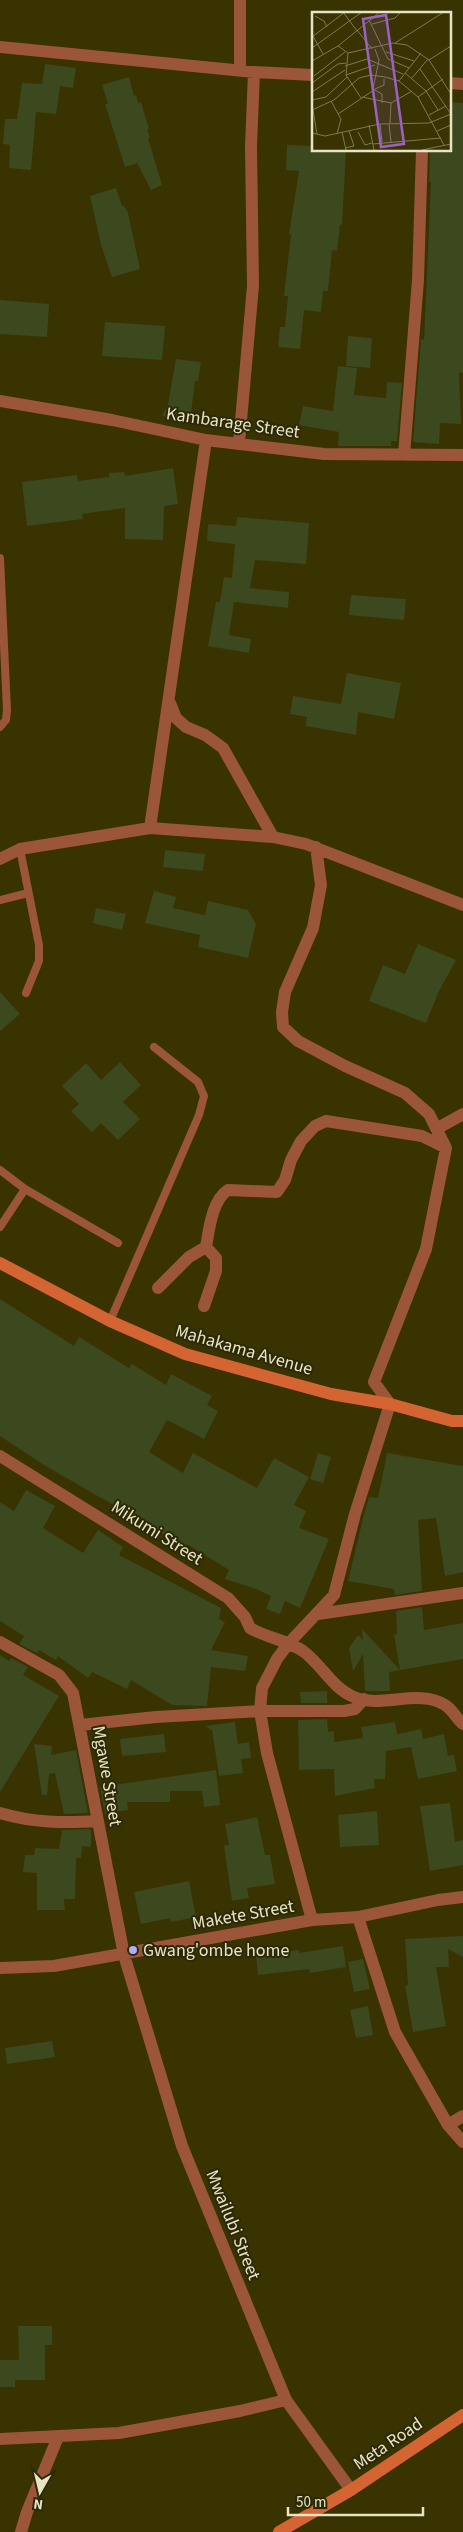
<svg xmlns="http://www.w3.org/2000/svg" width="463" height="2532" font-family="'Source Sans 3',sans-serif">
	<style>
		.building { fill: #3c481e }
		.lines { fill: none; stroke-linecap: round; stroke-linejoin: round }
		.lane { stroke: #9b5538; stroke-width: 8 }
		.street { stroke: #9b5538; stroke-width: 12 }
		.secondary { stroke: #d46533; stroke-width: 12 }
		.poi-dot { fill: #aeaefb; stroke: #2d2907; stroke-width: 2 }
		.labels { text-anchor: middle; dominant-baseline: central; stroke-width: 4; stroke-linejoin: round; paint-order: stroke }
		.street-label { font-size: 18px; fill: #e7e4c5; stroke: #2d2907 }
		.poi-label { font-size: 18px; fill: #e7e4c5; stroke: #2d2907; text-anchor: start }
		.inset-road { fill: none; stroke: #7e7a4f; stroke-width: 1 }
		.view { fill: #9b63c1; fill-opacity: 0.15; stroke: #9b63c1; stroke-width: 2.5 }
		.inset-edge { fill: none; stroke: #e7e4c5; stroke-width: 2.5 }
	</style>
	<rect width="100%" height="100%" fill="#383300"/>
	<path class="building" d="M45,64L76,68L73,88L60,86L56,114L36,112L31,170L9,168L10,145L3,144L5,119H17L22,83L42,84Z
		M129,77L134,96L136,95L138,103L141,102L149,129H147L150,138H148L162,185L151,190L137,163L125,167L105,104H108L102,85Z
		M449,102L463,103V373L459,372L461,424L440,423L439,444L413,442L421,339L424,340L431,182H429L430,150H449Z
		M287,145L313,146V150H346L342,225H340L337,251L332,250L328,291H323L321,312L304,310L300,349L278,347L280,327H285L288,296H284L291,234H289L299,171L286,170Z
		M116,188L122,206H124L128,213L140,269L112,277L101,245L90,196Z
		M0,300L49,304L47,337L0,334Z
		M105,322L165,326L162,360L102,356Z
		M348,336L372,338L370,368L346,366Z
		M176,359L201,362L198,381H195L190,421L169,419L162,415L168,404Z
		M338,366L357,368L354,395L386,398L387,382L402,383L397,441H391V446H338L339,432L299,425L303,406L333,411Z
		M173,468L178,504L164,506L163,540L125,539V508L82,514L83,519L27,526L22,482L77,475L78,481L109,477V473L124,472L125,476Z
		M237,517L309,523L306,564L255,560L250,588L289,592L288,608L234,602L229,635L251,639L249,653L208,646L216,602H220L224,577L232,578L235,544L207,541L208,524L236,526Z
		M351,595L406,599L404,620L349,615Z
		M347,673L401,683L394,719L358,712L356,735L306,726L307,717L290,714L293,696L341,704Z
		M165,850L205,854L203,871L163,867Z
		M154,891L176,897L173,908L205,915L208,901L248,910L256,924L248,958L198,947L200,935L145,923Z
		M96,908L126,914L122,930L93,923Z
		M418,944L456,960L439,991L426,1023L369,1001L383,965L405,974Z
		M0,992L20,1014L0,1031Z
		M120,1062L141,1085L123,1102L140,1119L118,1140L101,1123L92,1132L71,1111L79,1104L62,1086L86,1063L101,1080Z
		M0,1299L74,1346L79,1337L129,1368L132,1364L166,1385L171,1374L212,1396L207,1405L218,1411L204,1439L167,1420L149,1452L183,1473L193,1453L257,1488L274,1458L309,1477L294,1505L306,1511L299,1528L329,1539L300,1608L285,1601L280,1614L266,1609L271,1596L256,1589L225,1579L229,1570L187,1544L185,1548L120,1506L119,1508L47,1467L0,1436Z
		M318,1453L331,1457L323,1483L310,1479Z
		M387,1453L463,1466V1572L445,1576L436,1518L418,1520L422,1591L395,1595L394,1589L348,1581L364,1514L369,1497L378,1498Z
		M26,1490L55,1506L43,1528L83,1553L98,1530L123,1547L119,1555L221,1608L219,1619L225,1622L211,1650L248,1656L245,1671L211,1667L207,1706L172,1705L131,1680L127,1689L92,1672L88,1678L58,1656L56,1660L39,1650L37,1653L19,1644L24,1636L0,1621V1502L14,1511Z
		M422,1607L424,1630L463,1623V1659L389,1672L390,1691H365L363,1654L353,1671L349,1648L358,1635L363,1640L362,1629L400,1670L394,1635L397,1634L396,1611Z
		M0,1655L9,1661L11,1658L28,1667L23,1675L59,1696L0,1792Z
		M327,1691V1703H301L300,1692Z
		M327,1719L328,1732L334,1731V1742L363,1738L361,1727L395,1722L397,1734L421,1729L423,1739L444,1734L448,1756L454,1755L457,1771L418,1779L411,1747L386,1751L385,1779H374L375,1788L335,1796L334,1769L299,1770L298,1720Z
		M235,1722L238,1744L249,1742L251,1758L241,1759L243,1773L219,1776L212,1730L205,1726Z
		M164,1734L166,1752L122,1756L120,1739Z
		M34,1744L52,1746L51,1755L76,1750L88,1813L64,1814L55,1773L49,1774L47,1795H42Z
		M216,1770L220,1805L204,1807L202,1791H170V1802H127L128,1810L105,1814L100,1787Z
		M450,1803L455,1842L463,1840V1865L430,1871L420,1806Z
		M377,1811L379,1845L340,1847L338,1815Z
		M257,1817L265,1855H270L275,1884L247,1888L249,1898L232,1901L224,1846L229,1845L225,1824Z
		M91,1829V1847L82,1846L81,1858H76L75,1899H64L65,1910H37V1873L23,1872L25,1855H34L35,1848L59,1849L62,1830Z
		M189,1881L196,1917L171,1922L170,1918L141,1924L134,1892Z
		M463,1936V1957L448,1949L449,1967H436L446,2026L413,2032L405,1986L408,1985L405,1939Z
		M343,1946L346,1967L310,1973L309,1969L258,1975L256,1956L299,1950V1953Z
		M363,1959L370,1989L354,1992L348,1962Z
		M368,2006L373,2035L356,2038L350,2010Z
		M52,2041L55,2057L7,2064L5,2048Z
		M18,2326H52V2345H45V2380H15V2387H0V2360H19Z"/>
	<g class="lines">
		<path class="lane" d="M0,558L7,710L6,720L0,727
			M20,849L39,945V961L26,993
			M0,900L28,893
			M0,1170L25,1189
			M0,1227L25,1189L118,1243
			M110,1321L199,1115L204,1096L198,1082L154,1047"/>
		<path class="street" d="M240,0V70
			M0,47L254,72L313,75
			M449,83L463,84
			M0,401L112,420L206,440L324,454L463,455
			M239,443L253,286L251,146L254,72
			M404,455L418,280L422,150
			M170,703L176,718L186,727L205,735L223,748L273,837
			M150,828L206,440
			M0,859L20,849L150,828L273,837L306,844L463,905
			M438,1128L463,1114
			M158,1288L189,1257L206,1247
			M204,1306L216,1271V1258L206,1247C209,1230 212,1200 228,1190L277,1192L285,1180L291,1160L301,1141L315,1126L326,1121L422,1136L446,1148
			M0,1456L228,1598L245,1617L250,1628C267,1638 287,1640 303,1651C322,1665 332,1688 354,1697C381,1709 419,1688 445,1705C452,1709 456,1718 463,1724
			M318,1614L463,1593
			M0,1642L59,1675L73,1693L124,1955L182,2146L286,2400L351,2490
			M80,1725L156,1717L260,1711H344L355,1709L364,1699
			M0,1813C33,1823 64,1823 98,1821
			M358,1917L395,2032L448,2125L463,2142
			M312,1920L267,1753L260,1711L262,1688L277,1659L288,1644L334,1595L355,1514L390,1404L374,1382L426,1249L446,1148L429,1114L405,1093L345,1066L298,1041L283,1027L282,1012L285,992L313,928L321,885L316,847
			M0,1968L54,1966L312,1920L358,1917L438,1900L463,1897
			M448,2125L463,2116
			M0,2439L119,2433L240,2411L286,2400
			M21,2532L27,2512L58,2437"/>
		<path class="secondary" d="M0,1263L110,1321L185,1354L331,1394L390,1404L452,1421H463
			M279,2532L351,2490L463,2415"/>
	</g>
	<circle class="poi-dot" cx="133" cy="1950" r="5"/>
	<g class="labels">
		<g class="street-label">
			<text transform="translate(233 423) rotate(8)">Kambarage Street</text>
			<text transform="translate(244 1350) rotate(16)">Mahakama Avenue</text>
			<text transform="translate(157 1533) rotate(32)">Mikumi Street</text>
			<text transform="translate(107 1776) rotate(80)">Mgawe Street</text>
			<text transform="translate(243 1915) rotate(-10)">Makete Street</text>
			<text transform="translate(233 2225) rotate(68)">Mwailubi Street</text>
			<text transform="translate(388 2444) rotate(-34)">Meta Road</text>
		</g>
		<g class="poi-label">
			<text x="143" y="1950">Gwang'ombe home</text>
		</g>
	</g>
	<g transform="translate(312 12)">
		<rect width="139" height="139" fill="#383300"/>
		<path class="inset-road" d="M31,0L45,19M3,4L12,9L15,15M57,8L76,47L97,56M60,12L83,6L89,0M45,18L60,37M1,24L11,42M0,25L33,0M83,31L132,0M26,34L36,41L34,63L49,86M0,36L50,0M63,37L67,48L61,77L70,82V91M74,40L102,49M36,41L81,31L95,33L117,48L139,82M117,48L139,34M0,49L26,34L68,0M33,54L55,47L91,62M93,61L114,79L126,98M34,63L63,53M2,64L33,40M100,66L116,47M87,69L109,41M0,71L26,52L34,51M63,77L72,73V67M0,80L33,58M50,85L79,91L100,79M106,85L131,67M0,88L14,85L35,65M19,89L29,107L25,122M0,98L22,88L47,66L59,63L73,65L87,69L106,85L132,133M1,98L5,122M26,102L62,78M117,103L134,94M78,111L79,91M68,112L70,130M77,112L79,130M57,113L62,138M125,119L139,113M30,120L34,138M46,120L53,133L60,131M0,121L13,124L68,112L117,111L139,102L108,57M61,132L129,126M33,136L42,134L37,119M110,138L139,132"/>
		<path class="view" d="M74,3L92,132L69,135L51,7Z"/>
		<rect width="139" height="139" class="inset-edge"/>
	</g>
	<g transform="translate(40 2492) rotate(188)" stroke="#2d2907" stroke-width="4" paint-order="stroke">
	<path d="M0-4L9 19L0 12L-9 19Z" fill="#e7e4c5"/>
	<text y="-8" font-size="14" font-weight="bold" text-anchor="middle" fill="#e7e4c5">N</text>
	</g>
	<path d="M288 2507v8h135v-8" fill="none" stroke="#e7e4c5" stroke-width="2.5"/>
	<text x="296" y="2507" font-size="15" fill="#e7e4c5" stroke="#2d2907" stroke-width="4" paint-order="stroke">50 m</text>
</svg>
